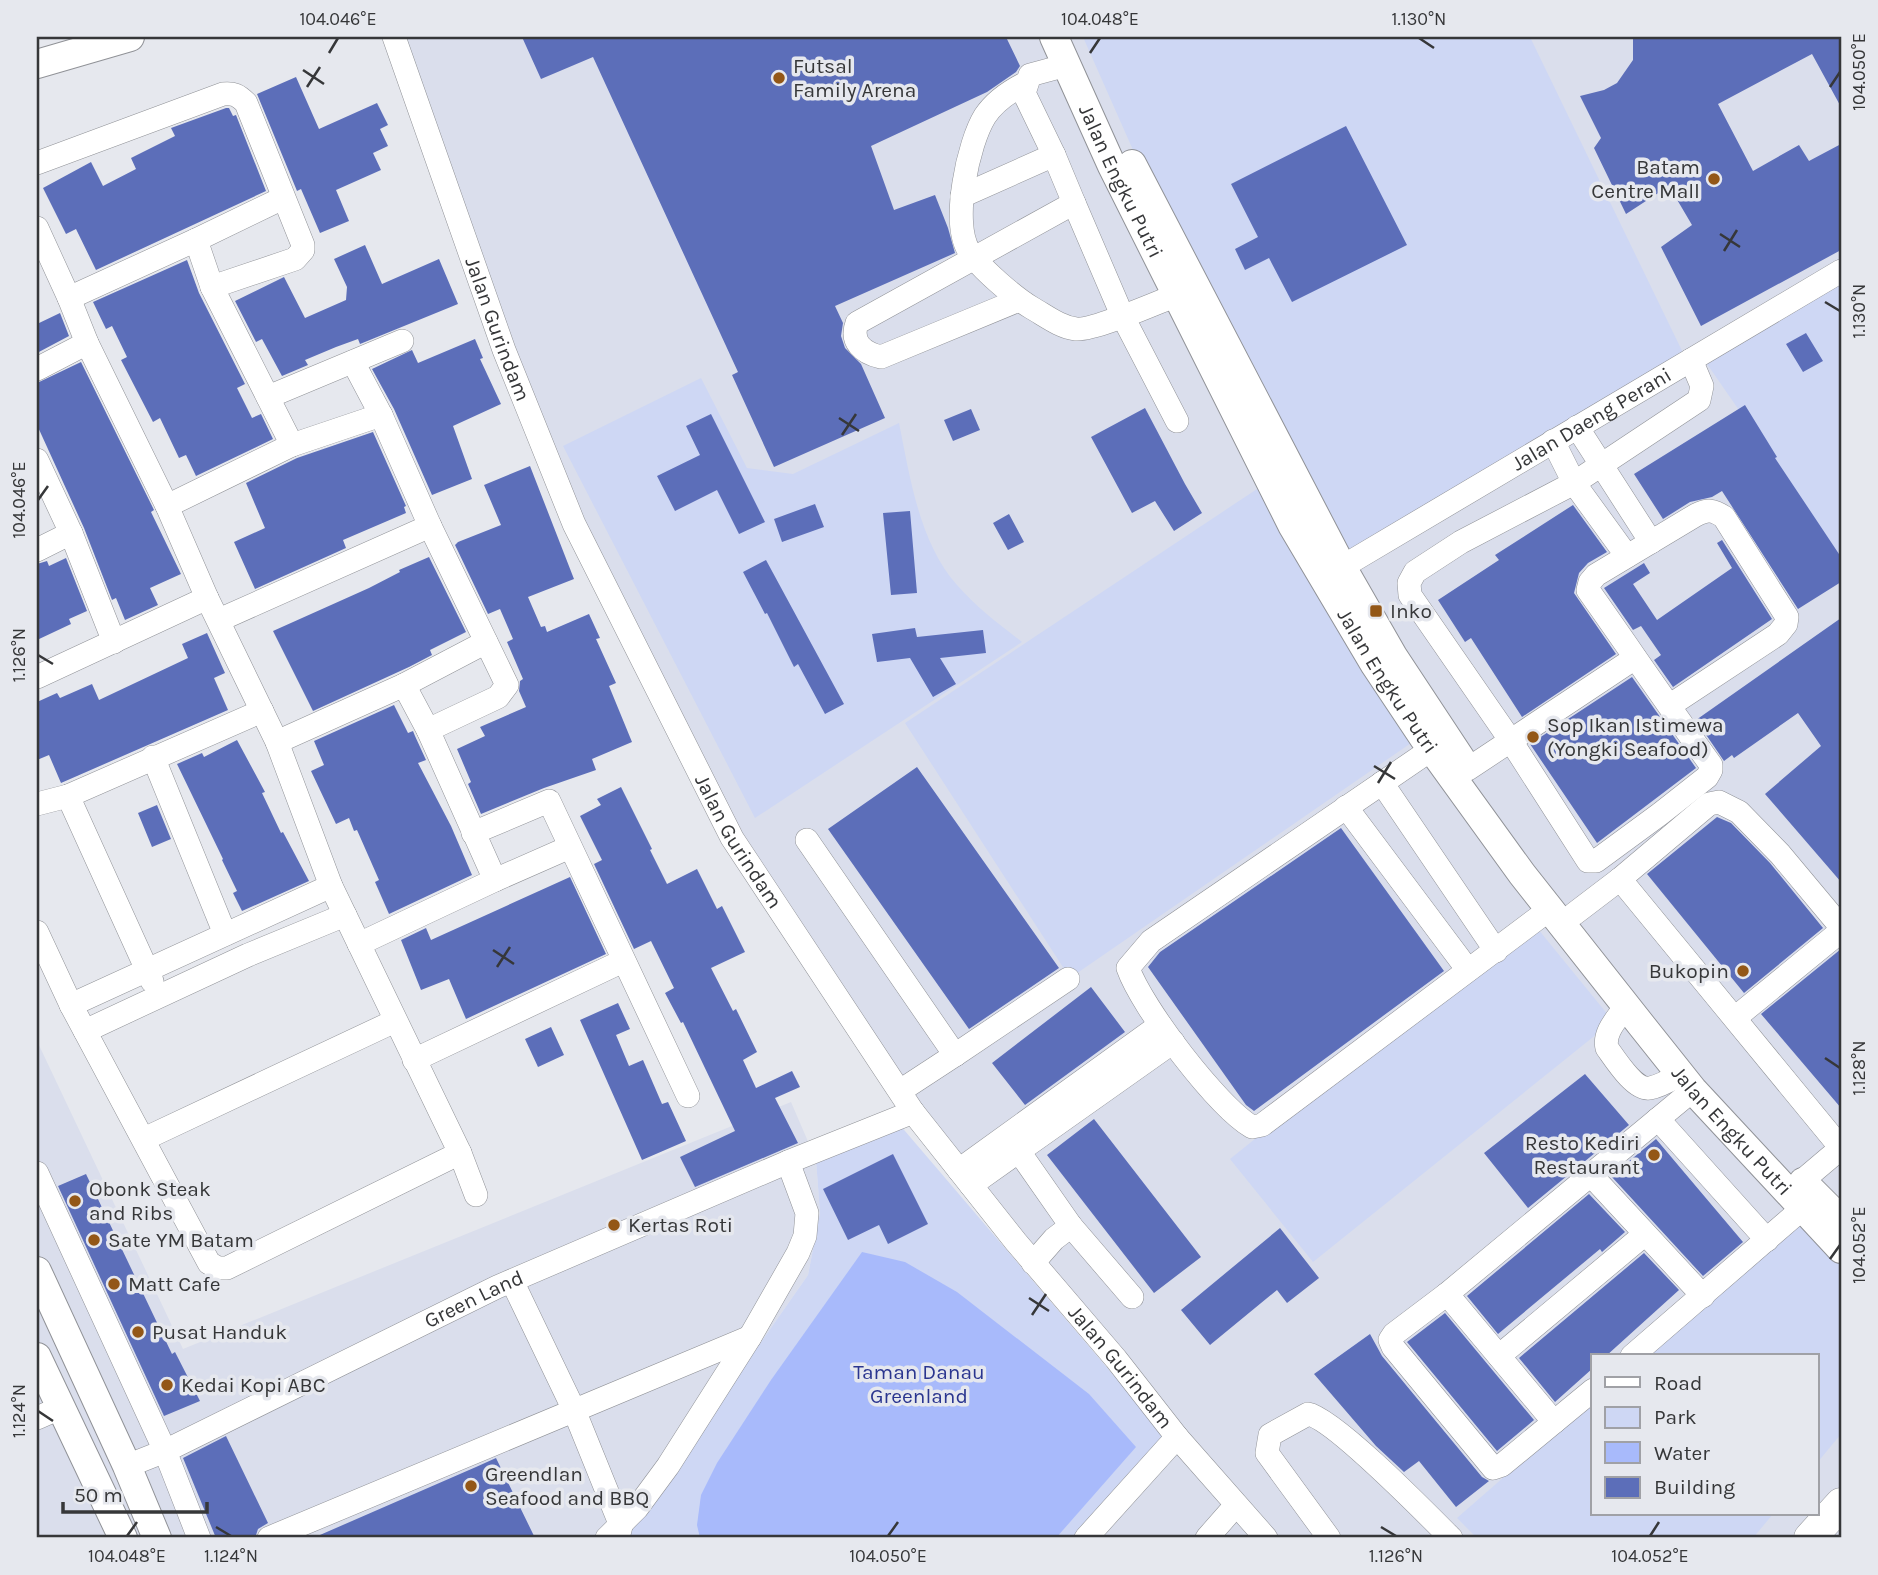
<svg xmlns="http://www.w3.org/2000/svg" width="1878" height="1575" font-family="Karla,sans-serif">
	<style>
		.built { fill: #dadeec; fill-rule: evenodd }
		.green { fill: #ced7f4 }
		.water { fill: #a8bafb }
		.building { fill: #5c6eb9 }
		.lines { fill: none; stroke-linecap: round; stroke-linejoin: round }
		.minor-casing { stroke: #909297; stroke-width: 24 }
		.major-casing { stroke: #909297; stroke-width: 30 }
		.highway-casing { stroke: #909297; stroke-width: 33 }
		.minor { stroke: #fff; stroke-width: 23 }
		.major { stroke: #fff; stroke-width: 28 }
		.highway { stroke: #fff; stroke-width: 32 }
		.ticks { fill: none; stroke: #363739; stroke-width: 2.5 }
		.poi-dot { fill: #935717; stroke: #e6e8ee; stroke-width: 2.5 }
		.labels { text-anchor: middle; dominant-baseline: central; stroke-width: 7; stroke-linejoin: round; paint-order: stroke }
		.poi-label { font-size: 21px; fill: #363739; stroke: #e6e8ee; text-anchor: start }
		.street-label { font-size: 21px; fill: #363739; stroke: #e6e8ee }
		.park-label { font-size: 21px; fill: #2a358f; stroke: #e6e8ee }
		.neatline { fill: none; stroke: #363739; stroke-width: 2.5 }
		.ticks-label { font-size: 18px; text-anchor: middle; fill: #363739 }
	</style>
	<rect width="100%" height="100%" fill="#e6e8ee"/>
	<path class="built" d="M394,37H1841V1538H1086L1177,1437L1016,1242L732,838L574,524ZM1593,1356H1817V1514H1593Z
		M37,1041L183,1349L791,1102L816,1160L820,1213L808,1275L624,1538H37Z"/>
	<path class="green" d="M1083,37H1530L1685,357L1344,555L1137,159Z
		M1841,284V557L1707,364Z
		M701,378L747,468L793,474L899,423C910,477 919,542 957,585C976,607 999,624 1022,642L755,818L563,446Z
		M1260,487L1414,741L1070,978L905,723Z
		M1529,918L1613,1021L1313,1262L1230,1159Z
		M899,1124L1168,1439L1078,1538H624L808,1275L820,1213L816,1160Z
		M1804,1215L1841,1264V1434L1817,1463V1356H1642Z
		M1593,1399V1514H1773L1753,1538H1477L1457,1518Z"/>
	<path class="water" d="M862,1252L905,1262L957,1292L1089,1394L1136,1447L1056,1538H700L697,1525L701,1495L717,1463L771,1380Z"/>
	<path class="building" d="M522,37H1006L1020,66L1016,72L987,92L871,146L894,210L935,195L948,228L955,253L835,306L843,323L841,336L845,348L861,364L885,418L774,467L732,375L738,372L593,57L541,79Z
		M1633,37H1841V107L1812,54L1718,104L1753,171L1799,145L1809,161L1841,144V250L1701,326L1661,247L1692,225L1669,186L1626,214L1594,148L1601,138L1580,96L1604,90L1617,83L1633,60Z
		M296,77L319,129L377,103L388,125L380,129L388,146L373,153L381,170L336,190L349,221L320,233L301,189L297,191L257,94Z
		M226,108H229L233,116L236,115L266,191L96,270L76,229L66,234L43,188L91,162L103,186L136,169L131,158L175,136L171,128Z
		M1346,126L1407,245L1292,302L1269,258L1245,270L1235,249L1258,237L1231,184Z
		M365,245L382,284L439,259L458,304L360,344L358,339L336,347L305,360L308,365L282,376L262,339L256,342L235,301L284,277L305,318L346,300L347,287L334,259Z
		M187,260L199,293L245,384L237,388L252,418L261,414L273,439L196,476L186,455L179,458L160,418L153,422L121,360L127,357L112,326L106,329L93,302Z
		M60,313L69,336L37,353V324Z
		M1806,333L1823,361L1803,372L1786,344Z
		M475,339L483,358L480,359L501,404L453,426L472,479L432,495L394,409L372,369L412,350L418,363Z
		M81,362L154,510L151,512L181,574L150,588L158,605L125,620L116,598L112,600L84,528L37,425V383Z
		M1745,405L1777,457L1775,458L1841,557V582L1798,609L1722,491L1712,497L1690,502L1663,519L1634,474Z
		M1145,408L1185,484L1202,513L1174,531L1155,501L1132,513L1091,437Z
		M971,409L980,430L953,441L944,420Z
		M711,414L765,522L739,534L717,490L675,511L657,476L700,455L686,426Z
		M373,432L406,506L404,507L406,513L343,540L346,548L255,589L234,542L265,528L246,483L297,458Z
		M530,466L574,579L528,597L541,627L545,626L547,632L589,614L600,638L596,639L616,683L609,686L632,742L592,759L596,770L544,788L481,814L468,784L471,782L457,749L485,736L480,727L526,707L519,691L520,681L523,679L507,642L513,639L500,609L488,614L455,545L458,542L501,525L484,485Z
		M815,504L824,527L782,542L774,519Z
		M1573,505L1607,552L1588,563L1579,573L1574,593L1616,654L1522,717L1471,638L1465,642L1438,600L1499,560L1495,555Z
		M910,511L917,593L891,595L883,513Z
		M1009,514L1024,542L1008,550L993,523Z
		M1722,540L1772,619L1673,687L1654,660L1661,655L1641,626L1633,630L1604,588L1644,563L1650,573L1633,584L1657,620L1732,568L1717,543Z
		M429,557L466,632L430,650L432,655L409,667L313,711L273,631L369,588L400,572L399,570Z
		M66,558L87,611L69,619L71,624L37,640V564L47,561L49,566Z
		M766,560L844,704L825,714L798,664L794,667L767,613L765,614L743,572Z
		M1841,618V882L1765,794L1821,746L1798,713L1734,758L1732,755L1724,761L1696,720Z
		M915,628L917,637L983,630L986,653L940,658L956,684L933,697L910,658L877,662L872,634Z
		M207,633L225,673L214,678L228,710L61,783L49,755L37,760V702L57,693L60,698L92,684L99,700L188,658L182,644Z
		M1632,677L1696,768L1597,843L1530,744Z
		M394,705L408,733L413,731L415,736L426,760L418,763L451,826L472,875L389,914L375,882L379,880L357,830L354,831L349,818L336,824L311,771L324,765L314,741Z
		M237,740L265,792L262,793L281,833L283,832L309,881L242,911L233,893L237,891L222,860L223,859L177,764L202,753L204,757Z
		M917,767L1059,968L969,1029L828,829Z
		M621,787L652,849L650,850L667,884L697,869L717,909L722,906L745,952L711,968L733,1011L736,1009L757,1052L743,1060L756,1088L792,1071L800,1087L775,1098L798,1143L695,1187L680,1157L735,1131L683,1022L681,1023L665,993L674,988L651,941L634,949L594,864L602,860L580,816L601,805L597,799Z
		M157,805L171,839L152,847L138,813Z
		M1717,817L1731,823L1770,863L1823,928L1744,993L1647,874Z
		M1341,828L1444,971L1254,1111L1246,1105L1148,967L1160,952Z
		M570,877L606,954L466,1019L449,979L421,990L401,940L426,928L431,940Z
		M1841,949V1108L1761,1014Z
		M1091,987L1125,1032L1025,1105L992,1063Z
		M618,1003L630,1029L616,1035L629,1066L643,1060L662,1104L668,1102L686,1141L642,1160L580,1020Z
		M551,1027L564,1055L538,1067L525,1039Z
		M1585,1074L1629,1125L1528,1208L1484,1153Z
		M1094,1119L1201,1257L1154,1293L1047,1155Z
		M1656,1139L1743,1242L1703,1276L1611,1176Z
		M893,1154L928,1224L888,1244L879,1225L848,1240L823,1189Z
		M86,1174L172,1354L175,1352L200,1401L164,1416L58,1186Z
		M1589,1194L1625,1232L1602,1252L1600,1249L1498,1334L1467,1296Z
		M1280,1228L1319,1278L1287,1303L1277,1290L1210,1345L1181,1310Z
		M1644,1253L1679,1290L1606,1356H1593V1368L1555,1402L1519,1358Z
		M1445,1313L1534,1420L1497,1451L1407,1342Z
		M1370,1334L1382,1356L1482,1477L1489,1481L1456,1507L1419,1461L1404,1472L1376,1446L1314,1374Z
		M226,1436L268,1523L258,1529L255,1538H216L183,1458Z
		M496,1458L535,1538H313L476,1467Z"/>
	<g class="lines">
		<defs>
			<g id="minor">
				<path id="s1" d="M394,37L504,350L574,524L732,838L913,1112L1016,1242L1116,1359L1177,1437L1266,1538"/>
				<path d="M1026,83C1010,91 995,101 985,116C968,143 951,223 969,251C980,268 1015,298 1032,308C1046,316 1060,327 1076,329C1093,331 1156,303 1177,295"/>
				<path d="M1054,155L1024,93L1030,75L1067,65"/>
				<path d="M37,163L223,94C234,93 238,95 246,103L303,245V250L295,259L212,287"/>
				<path d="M962,196L1054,155L1074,203"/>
				<path d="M37,228L69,298L87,343L167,506L207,598L277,742L331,886L460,1153L476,1195"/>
				<path d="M196,240L212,287L292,445"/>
				<path d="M69,298L196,240L283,198"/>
				<path d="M1019,300L881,357C863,353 850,342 857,323L1074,203L1122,315L1177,421"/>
				<path d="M353,362L381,415L430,526L507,685L498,697L428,730"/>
				<path d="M37,369L87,343"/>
				<path d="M268,397L402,341"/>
				<path d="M1577,427L1651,542"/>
				<path d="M1553,441L1574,483L1627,556"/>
				<path d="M37,460L71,533L114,642"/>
				<path d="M167,506L292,445L381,415"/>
				<path d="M37,550L71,533"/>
				<path id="s2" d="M1342,567L1841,271"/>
				<path d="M219,620L430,526"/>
				<path d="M37,677L207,598"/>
				<path d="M1669,706L1778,634L1786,624L1787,617L1724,517C1713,510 1708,509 1696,515L1596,575L1590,582L1588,590C1629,648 1669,707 1711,765V770L1707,777L1660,814L1596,861H1588L1511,741L1410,595L1409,583L1415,572L1461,542L1574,483L1699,400L1702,386L1691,360"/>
				<path d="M277,742L404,685L486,642"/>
				<path d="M1432,749L1151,941L1128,968C1142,1008 1217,1106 1252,1127L1262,1125L1550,909"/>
				<path d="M153,757L225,934"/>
				<path d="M1468,769L1635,658"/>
				<path d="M1382,783L1496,951"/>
				<path d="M68,796L152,981"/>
				<path d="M37,804L68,796L262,711"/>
				<path d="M1346,807L1468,970"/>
				<path d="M473,833L549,801L688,1096"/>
				<path d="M807,840L955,1055L900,1091"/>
				<path d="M1620,879L1841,1148"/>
				<path d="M495,880L570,847"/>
				<path d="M1574,914L1620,879L1709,804L1719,802L1739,812L1780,854L1841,927"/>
				<path d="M37,932L71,1005L209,1263L218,1268H227L460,1153"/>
				<path d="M359,944L495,880L428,730L404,685"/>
				<path d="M71,1005L331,886"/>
				<path d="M1626,1006C1618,1018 1603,1032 1607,1048C1615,1059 1635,1091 1650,1088C1661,1086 1672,1079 1681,1074"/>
				<path d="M1735,1018L1841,931"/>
				<path d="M85,1031L248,955L345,915"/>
				<path d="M955,1055L1068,979"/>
				<path d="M414,1060L623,961"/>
				<path d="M1658,1119L1767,1240"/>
				<path d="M144,1139L395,1021"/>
				<path d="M1020,1153L1071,1226L1132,1297"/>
				<path d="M959,1170L1160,1025"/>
				<path d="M37,1173L165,1451L199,1538"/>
				<path d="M1590,1174L1703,1296"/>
				<path d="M1802,1181L1841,1148"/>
				<path d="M971,1185L1173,1042"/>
				<path d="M1033,1263L1054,1239L1071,1226"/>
				<path d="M512,1281L574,1410L621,1526L618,1538"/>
				<path d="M1447,1294L1554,1422"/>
				<path d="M1499,1356L1645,1234"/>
				<path d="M1632,1356L1803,1208"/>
				<path d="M1593,1390L1502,1465L1493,1468L1393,1347L1390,1340L1394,1334L1447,1294L1693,1090"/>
				<path d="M37,1418L62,1407"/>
				<path id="s3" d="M127,1466L165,1451L497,1287L788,1162L913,1112"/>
				<path d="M269,1538L750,1337"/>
				<path d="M607,1538L637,1508L668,1466L750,1337L798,1253L805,1236L807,1213L788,1162"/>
				<path d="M1086,1538L1177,1437"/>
				<path d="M1207,1538L1236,1505"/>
				<path d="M1329,1538L1267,1453L1270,1435L1308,1414C1334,1419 1427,1514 1451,1538"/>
			</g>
			<g id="major">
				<path id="s4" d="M1054,37L1112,166L1292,525L1375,665L1423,737L1522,874L1642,1026L1693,1090L1841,1249"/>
				<path d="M37,64L130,37"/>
				<path d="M1132,164L1342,567L1393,656L1461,759"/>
				<path d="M1803,1182L1841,1220"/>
				<path d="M37,1271L127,1466L157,1538"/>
				<path d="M37,1357L123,1538"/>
			</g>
			<path id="highway" d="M1810,1538L1841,1504"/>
		</defs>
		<use href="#minor" class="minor-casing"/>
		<use href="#major" class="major-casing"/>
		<use href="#highway" class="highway-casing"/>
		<use href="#minor" class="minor"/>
		<use href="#major" class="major"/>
		<use href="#highway" class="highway"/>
	</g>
	<path class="ticks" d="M1419,38L1434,48M329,53L338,38M1090,53L1100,38M303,70L324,84M307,87L320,67M1830,87L1840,72M1720,234L1740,247M1724,251L1737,230M1825,302L1840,311M839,418L859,431M842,435L856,414M38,500L48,486M38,655L53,664M1374,766L1395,779M1378,783L1391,762M493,950L514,964M497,967L510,947M1825,1058L1840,1068M1830,1259L1840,1245M1029,1298L1049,1311M1032,1315L1046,1294M38,1411L53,1421M216,1527L231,1536M1381,1527L1396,1536M127,1536L137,1522M888,1536L898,1522M1650,1536L1659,1522"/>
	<g class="poi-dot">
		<circle cx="779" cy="78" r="7"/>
		<circle cx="1714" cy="179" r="7"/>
		<rect x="1369" y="604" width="14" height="14" rx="3.5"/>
		<circle cx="1533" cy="737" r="7"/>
		<circle cx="1743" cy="971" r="7"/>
		<circle cx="1654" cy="1155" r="7"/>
		<circle cx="75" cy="1201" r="7"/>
		<circle cx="614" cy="1225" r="7"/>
		<circle cx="94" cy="1240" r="7"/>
		<circle cx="114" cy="1284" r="7"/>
		<circle cx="138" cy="1332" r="7"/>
		<circle cx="167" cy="1385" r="7"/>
		<circle cx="471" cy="1486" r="7"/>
	</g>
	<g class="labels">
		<g class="poi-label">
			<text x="793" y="66">Futsal<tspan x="793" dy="24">Family Arena</tspan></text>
			<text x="1700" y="167" text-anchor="end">Batam<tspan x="1700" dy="24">Centre Mall</tspan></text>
			<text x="1390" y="611">Inko</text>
			<text x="1547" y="725">Sop Ikan Istimewa<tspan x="1547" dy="24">(Yongki Seafood)</tspan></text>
			<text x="1729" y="971" text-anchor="end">Bukopin</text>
			<text x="1640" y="1143" text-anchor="end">Resto Kediri<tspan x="1640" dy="24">Restaurant</tspan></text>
			<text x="89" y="1189">Obonk Steak<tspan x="89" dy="24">and Ribs</tspan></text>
			<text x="628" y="1225">Kertas Roti</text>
			<text x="108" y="1240">Sate YM Batam</text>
			<text x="128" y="1284">Matt Cafe</text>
			<text x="152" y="1332">Pusat Handuk</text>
			<text x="181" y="1385">Kedai Kopi ABC</text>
			<text x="485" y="1474">Greendlan<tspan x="485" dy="24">Seafood and BBQ</tspan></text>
		</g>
		<g class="street-label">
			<text stroke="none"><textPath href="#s4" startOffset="159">Jalan Engku Putri</textPath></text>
			<text stroke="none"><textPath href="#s1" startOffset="310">Jalan Gurindam</textPath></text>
			<text stroke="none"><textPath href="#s2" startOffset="290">Jalan Daeng Perani</textPath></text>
			<text stroke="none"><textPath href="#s4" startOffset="726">Jalan Engku Putri</textPath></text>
			<text stroke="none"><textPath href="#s1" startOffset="877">Jalan Gurindam</textPath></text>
			<text stroke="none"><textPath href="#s4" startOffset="1293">Jalan Engku Putri</textPath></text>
			<text stroke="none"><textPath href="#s3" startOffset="385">Green Land</textPath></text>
			<text stroke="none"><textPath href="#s1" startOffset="1528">Jalan Gurindam</textPath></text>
		</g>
		<g class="park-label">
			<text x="919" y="1372">Taman Danau<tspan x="919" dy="24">Greenland</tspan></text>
		</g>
	</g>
	<rect width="1878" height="1575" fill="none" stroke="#e6e8ee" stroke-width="77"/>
	<rect x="1591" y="1354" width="228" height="161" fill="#e6e8ee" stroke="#a0a1a6" stroke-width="2"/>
	<rect x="1605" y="1377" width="35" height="10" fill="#ffffff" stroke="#a0a1a6" stroke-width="2"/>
	<text x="1654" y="1390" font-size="21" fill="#363739">Road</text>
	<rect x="1605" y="1407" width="35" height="21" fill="#ced7f4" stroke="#a0a1a6" stroke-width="2"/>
	<text x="1654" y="1424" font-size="21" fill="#363739">Park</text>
	<rect x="1605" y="1442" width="35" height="21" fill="#a8bafb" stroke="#a0a1a6" stroke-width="2"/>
	<text x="1654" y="1460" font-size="21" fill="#363739">Water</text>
	<rect x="1605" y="1477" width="35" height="21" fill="#5c6eb9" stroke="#a0a1a6" stroke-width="2"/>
	<text x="1654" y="1494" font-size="21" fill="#363739">Building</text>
	<path d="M63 1502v10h144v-10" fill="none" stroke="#363739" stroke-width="3.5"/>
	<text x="74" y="1502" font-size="21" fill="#363739" stroke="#e6e8ee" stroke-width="5" paint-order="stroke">50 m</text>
	<rect x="38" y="38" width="1802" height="1498" class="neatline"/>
	<g class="ticks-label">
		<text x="338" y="25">104.046°E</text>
		<text x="1100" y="25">104.048°E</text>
		<text x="1419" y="25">1.130°N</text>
		<text transform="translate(1859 72) rotate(-90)" y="6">104.050°E</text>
		<text transform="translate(1859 311) rotate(-90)" y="6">1.130°N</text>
		<text transform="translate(19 500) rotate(-90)" y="6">104.046°E</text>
		<text transform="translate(19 655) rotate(-90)" y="6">1.126°N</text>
		<text transform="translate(1859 1068) rotate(-90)" y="6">1.128°N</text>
		<text transform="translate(1859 1245) rotate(-90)" y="6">104.052°E</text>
		<text transform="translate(19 1411) rotate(-90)" y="6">1.124°N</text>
		<text x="127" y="1562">104.048°E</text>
		<text x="231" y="1562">1.124°N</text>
		<text x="888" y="1562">104.050°E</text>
		<text x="1396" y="1562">1.126°N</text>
		<text x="1650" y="1562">104.052°E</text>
	</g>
</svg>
